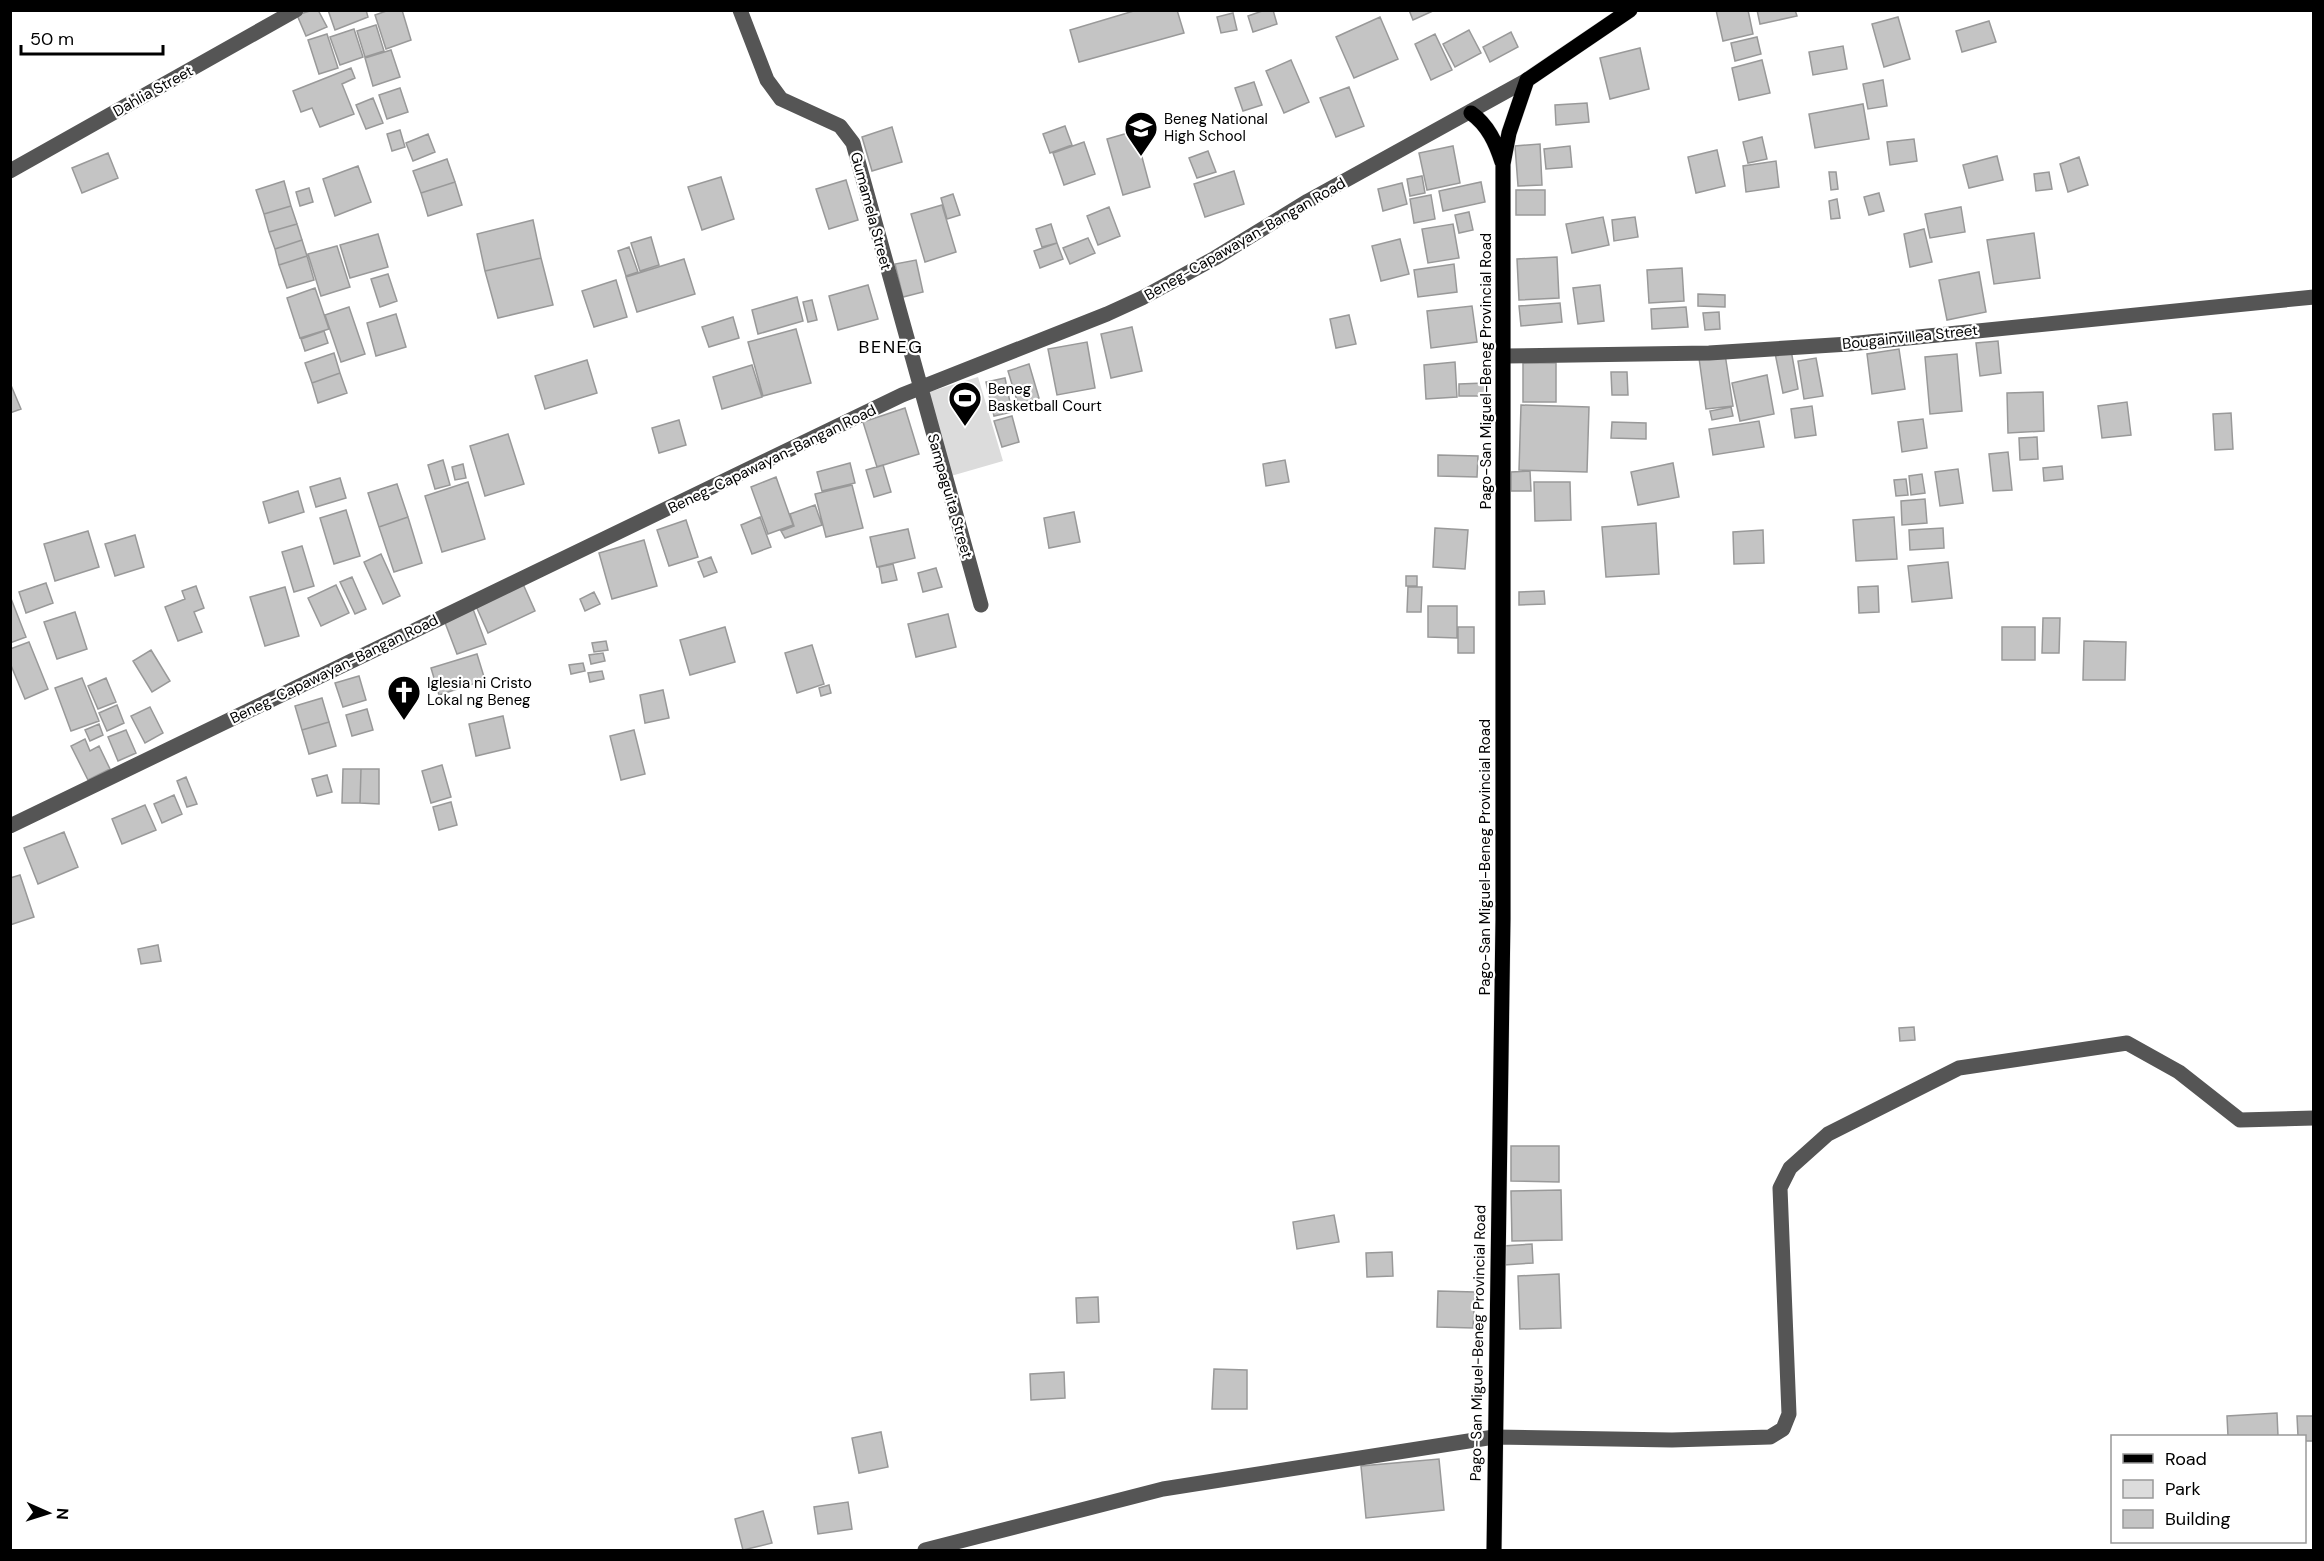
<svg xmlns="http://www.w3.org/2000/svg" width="2324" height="1561" font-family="'DM Sans',sans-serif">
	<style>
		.green { fill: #dcdcdc }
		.building { fill: #c4c4c4; stroke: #999; stroke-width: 1.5 }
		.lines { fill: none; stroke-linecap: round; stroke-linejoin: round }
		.major-casing { stroke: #dbdbdb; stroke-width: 16 }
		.minor { stroke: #555; stroke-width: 15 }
		.major { stroke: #000; stroke-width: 15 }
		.labels { text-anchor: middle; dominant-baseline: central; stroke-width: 4.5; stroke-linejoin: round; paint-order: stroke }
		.street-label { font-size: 15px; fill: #000; stroke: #fff }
		.poi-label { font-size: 15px; fill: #000; stroke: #fff; text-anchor: start }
		.quarter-label { font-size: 18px; letter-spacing: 1.5px; fill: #000; stroke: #fff }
	</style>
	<rect width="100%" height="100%" fill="#fff"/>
	<path class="green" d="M978,377L1003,461L951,476L929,392Z"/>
	<path class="building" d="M313,10H318L327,27L306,36L297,15Z
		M328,10H366L368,17L335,30Z
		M389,10H402L411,40L386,49L375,15Z
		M1137,10H1177L1184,33L1079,62L1070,30Z
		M1265,10H1273L1277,24L1253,32L1248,16Z
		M1409,10H1435L1413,20Z
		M1716,10H1748L1753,34L1723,41Z
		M1757,10H1795L1797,16L1760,24Z
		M1233,13L1237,30L1221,33L1217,17Z
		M1380,17L1398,59L1354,78L1336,37Z
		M1898,17L1910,59L1884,67L1872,24Z
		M1989,21L1996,42L1962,52L1956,31Z
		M376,25L384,51L365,57L357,31Z
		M354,29L363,57L340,65L330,37Z
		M1469,30L1481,53L1455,67L1443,44Z
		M1511,32L1518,47L1490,62L1483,47Z
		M327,34L338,68L319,74L308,40Z
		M1435,34L1452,70L1431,80L1415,44Z
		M1757,37L1761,54L1735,61L1731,43Z
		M1843,46L1847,69L1813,75L1809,52Z
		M1640,48L1649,89L1610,99L1600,58Z
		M391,50L400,77L373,86L365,58Z
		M1291,60L1309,102L1284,113L1266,71Z
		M1762,60L1770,93L1739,100L1732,68Z
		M351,68L355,78L342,84L354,114L320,127L312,108L301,112L293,91Z
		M1883,80L1887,106L1868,109L1863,84Z
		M1254,82L1262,105L1243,111L1235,88Z
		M1349,87L1364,126L1336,137L1320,98Z
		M400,88L408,112L387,119L379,95Z
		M373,98L383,123L366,129L356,105Z
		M1587,103L1589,122L1556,125L1555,105Z
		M1863,104L1869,139L1815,148L1809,114Z
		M1065,126L1072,145L1050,153L1043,134Z
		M892,127L902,162L872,171L862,137Z
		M400,130L405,147L392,151L387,134Z
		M1135,131L1150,187L1123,195L1107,139Z
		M428,134L435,152L413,161L406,143Z
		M1762,137L1767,159L1748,163L1743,142Z
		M1914,139L1917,161L1890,165L1887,142Z
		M1084,142L1095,174L1064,185L1053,153Z
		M1540,144L1542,185L1518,186L1515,146Z
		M1453,146L1460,183L1427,190L1419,153Z
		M1570,146L1572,167L1546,169L1544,149Z
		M1717,150L1725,186L1696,193L1688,157Z
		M1208,151L1216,172L1197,178L1189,158Z
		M108,153L118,178L82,193L72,168Z
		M1997,156L2003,180L1969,188L1963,165Z
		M2079,157L2088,185L2068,192L2060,164Z
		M447,159L455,182L421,193L413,171Z
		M1776,161L1779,187L1746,192L1743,166Z
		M358,166L371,202L335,216L323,179Z
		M1234,171L1244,204L1205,217L1194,184Z
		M1829,172H1836L1838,189L1831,190Z
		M2049,172L2052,189L2036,191L2034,174Z
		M1422,176L1425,193L1410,196L1407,179Z
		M721,177L734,219L702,230L688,187Z
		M846,180L858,220L829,229L816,189Z
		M284,181L291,206L264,214L256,190Z
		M455,182L462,205L428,216L421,193Z
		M1481,182L1485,202L1443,211L1439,191Z
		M1402,183L1407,204L1383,211L1378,189Z
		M309,188L313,202L300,206L296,192Z
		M1516,190H1545V215H1516Z
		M1879,193L1884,211L1869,215L1864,197Z
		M953,194L960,215L947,219L941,198Z
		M1431,195L1435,219L1414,223L1410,199Z
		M1837,199L1840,218L1831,219L1829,201Z
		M942,205L956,252L925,262L911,214Z
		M291,206L297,224L269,232L264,214Z
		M1109,207L1120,236L1098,245L1087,216Z
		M1961,207L1965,232L1930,238L1925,214Z
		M1469,212L1473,230L1459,233L1455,215Z
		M1603,217L1609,245L1572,253L1566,224Z
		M1635,217L1638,237L1614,241L1612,220Z
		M533,220L541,258L485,271L477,234Z
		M297,224L302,240L275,249L269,232Z
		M1051,224L1057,243L1042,247L1036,229Z
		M1453,224L1459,258L1428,263L1422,229Z
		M1924,229L1932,262L1910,267L1904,234Z
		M2034,233L2040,278L1994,284L1987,240Z
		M378,234L388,267L350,278L340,245Z
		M651,237L659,265L640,271L631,243Z
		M1088,238L1095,253L1070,264L1063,248Z
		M1400,239L1409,274L1381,281L1372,246Z
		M302,240L307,256L279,265L275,249Z
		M1057,243L1063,259L1040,268L1034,251Z
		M337,246L350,287L321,296L308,254Z
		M629,247L638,272L626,276L618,251Z
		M307,256L314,280L287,288L279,265Z
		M1557,257L1559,298L1519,300L1517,259Z
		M541,258L553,305L498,318L485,271Z
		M684,259L695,294L637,312L626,277Z
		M916,260L923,292L903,297L895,264Z
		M1454,264L1457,292L1418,297L1414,270Z
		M1682,268L1684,301L1649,303L1647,270Z
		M1979,272L1986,312L1947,320L1939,280Z
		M388,274L397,301L380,307L371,279Z
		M616,280L627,317L594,327L582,291Z
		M868,285L878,319L838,330L829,296Z
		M1600,285L1604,321L1578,324L1573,288Z
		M315,288L329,329L300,338L287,298Z
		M1698,294L1725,295V307L1698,306Z
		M797,297L803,321L758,334L752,310Z
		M812,300L817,320L808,322L803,302Z
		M1560,303L1562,322L1521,326L1519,306Z
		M1472,306L1477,342L1431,348L1427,311Z
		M349,307L365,354L341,362L325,315Z
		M1686,307L1688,327L1652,329L1651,309Z
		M1719,312L1720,329L1705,330L1703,313Z
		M396,314L406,347L376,356L367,323Z
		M1349,315L1356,344L1336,348L1330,319Z
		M733,317L739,338L709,347L702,327Z
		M1132,327L1142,371L1111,378L1101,334Z
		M796,329L811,383L763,396L748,342Z
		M324,331L328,343L305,351L301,339Z
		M1998,341L2001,373L1980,376L1976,343Z
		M1087,342L1095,388L1057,395L1048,349Z
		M1899,349L1905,389L1872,394L1867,354Z
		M1791,350L1798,389L1783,393L1775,353Z
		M334,353L340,373L312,383L305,363Z
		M1725,354L1733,406L1706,409L1699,358Z
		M1957,354L1962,411L1930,414L1925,357Z
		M1816,358L1823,396L1804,399L1798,361Z
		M587,360L597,393L545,409L535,376Z
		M1455,362L1457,397L1426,399L1424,365Z
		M1523,363H1556V402H1523Z
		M1029,364L1039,398L1018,404L1008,371Z
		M752,365L762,397L722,409L713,377Z
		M1611,372H1627L1628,395H1612Z
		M340,373L347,393L318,403L312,383Z
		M1767,375L1774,414L1740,421L1732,383Z
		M1005,378L1012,412L994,416L986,382Z
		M10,383L21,409L10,413Z
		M1484,383L1485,396H1459V384Z
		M2043,392L2044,431L2008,433L2007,393Z
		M2127,402L2131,435L2102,438L2098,406Z
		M1521,405L1589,407L1587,472L1519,470Z
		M1812,406L1816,435L1795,438L1791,409Z
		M1731,407L1733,416L1712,420L1710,411Z
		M905,408L919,454L877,467L863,422Z
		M2231,413L2233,449L2215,450L2213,414Z
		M1012,416L1019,442L1002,447L994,421Z
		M1923,419L1927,448L1902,452L1898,422Z
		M679,420L686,445L659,453L652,428Z
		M1759,421L1764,447L1713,455L1709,429Z
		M1612,422L1646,423V439L1611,438Z
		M508,434L524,484L485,496L470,446Z
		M2037,437L2038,459L2020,460L2019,438Z
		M2008,452L2012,490L1993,491L1989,454Z
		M1438,455L1478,456L1477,477L1438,476Z
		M443,460L450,485L435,489L428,465Z
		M1285,460L1289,482L1266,486L1263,464Z
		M850,463L855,483L822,491L817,472Z
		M1673,463L1679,497L1638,505L1631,472Z
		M463,464L466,478L455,480L452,467Z
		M883,465L891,492L874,497L866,470Z
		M2062,466L2063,479L2044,481L2043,468Z
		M1958,469L1963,503L1940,506L1935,472Z
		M1530,471L1531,491H1511V472Z
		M1922,474L1925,493L1911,495L1909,476Z
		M776,477L793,525L768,534L751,487Z
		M340,478L346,498L316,507L310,487Z
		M1906,479L1908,495L1896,496L1894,480Z
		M468,482L485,539L442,552L425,496Z
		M1534,482H1570L1571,520L1535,521Z
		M397,484L408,517L379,527L368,493Z
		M852,485L863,528L826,537L815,494Z
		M298,491L304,512L269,523L263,502Z
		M1925,499L1927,523L1902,525L1901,501Z
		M815,505L822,525L785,538L781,531L794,526L790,514Z
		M346,510L360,556L334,564L320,518Z
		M1074,512L1080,542L1049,548L1044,518Z
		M408,517L422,563L394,572L379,527Z
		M760,517L771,547L752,554L741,525Z
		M1894,517L1897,559L1856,561L1853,520Z
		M686,520L698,557L669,566L657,530Z
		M1656,523L1659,574L1606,577L1602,527Z
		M1435,528L1468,530L1465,569L1433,567Z
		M1943,528L1944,548L1910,550L1909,530Z
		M908,529L915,558L877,567L870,537Z
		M1763,530L1764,563L1734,564L1733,532Z
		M88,531L99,567L55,581L44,544Z
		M135,535L144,567L115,576L105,544Z
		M644,540L657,586L612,599L599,553Z
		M302,546L314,586L294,592L282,552Z
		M381,554L400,596L383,604L364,562Z
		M711,557L717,572L704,577L698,562Z
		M1948,562L1952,598L1912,602L1908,566Z
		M893,564L897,580L882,583L879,567Z
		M936,568L942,587L923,592L918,573Z
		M1406,576H1417V586H1406Z
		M352,577L366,609L355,614L340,582Z
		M46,583L53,603L26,613L19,592Z
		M523,584L535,611L488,633L476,606Z
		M336,585L349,613L321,626L308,598Z
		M196,586L204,608L194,612L202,632L178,641L165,607L185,599L182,591Z
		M1878,586L1879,612L1859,613L1858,587Z
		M285,587L299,636L265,646L250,597Z
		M1408,587H1422L1421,612H1407Z
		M1544,591L1545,604L1519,605V592Z
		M594,592L600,604L585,611L580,599Z
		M10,596L26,637L10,643Z
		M1428,606H1457V638L1428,637Z
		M473,609L486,644L457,654L444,620Z
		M75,612L87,649L57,659L44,622Z
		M948,614L956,647L916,657L908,624Z
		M2043,618H2060L2059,653H2042Z
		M725,627L735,662L690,675L680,640Z
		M1458,627H1474V653H1458Z
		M2002,627H2035V660H2002Z
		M606,641L608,650L594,652L592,643Z
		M2084,641L2126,642L2125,680H2083Z
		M29,642L48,689L25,699L10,663V649Z
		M812,645L824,684L797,693L785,653Z
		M151,650L170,681L152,692L133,661Z
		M603,653L605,661L591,664L589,655Z
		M477,654L485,680L439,695L431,668Z
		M583,663L585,671L571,674L569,665Z
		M602,671L604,679L590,682L588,673Z
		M359,676L366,700L343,707L335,683Z
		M82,678L99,721L71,731L55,688Z
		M106,678L116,702L98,709L88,686Z
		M829,685L831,693L821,696L819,688Z
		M663,690L669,718L645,723L640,695Z
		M322,698L329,722L302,730L295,706Z
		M117,705L124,723L107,731L99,713Z
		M150,707L163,733L145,743L131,716Z
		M367,709L373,730L352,736L346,715Z
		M503,716L510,748L476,756L469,724Z
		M329,722L336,746L309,754L302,730Z
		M99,724L103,735L90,741L85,730Z
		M126,730L136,753L118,761L108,737Z
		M634,730L645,774L621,780L610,736Z
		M85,739L90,751L99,746L110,769L88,780L71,746Z
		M442,765L451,797L431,803L422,771Z
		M343,769H361L360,803H342Z
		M361,769H379V804L360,803Z
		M327,775L332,792L317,796L312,779Z
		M186,777L197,804L187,807L177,781Z
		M174,795L182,814L162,823L154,804Z
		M451,802L457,825L439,830L433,807Z
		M145,805L156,830L122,844L112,819Z
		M64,832L78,867L38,884L24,848Z
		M20,875L34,917L10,925V878Z
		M158,945L161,961L141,964L138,949Z
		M1914,1027L1915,1040L1900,1041L1899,1028Z
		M1511,1146H1559V1182L1511,1181Z
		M1561,1190L1562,1240L1512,1241L1511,1191Z
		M1334,1215L1339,1242L1297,1249L1293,1222Z
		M1532,1244L1533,1263L1504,1265L1503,1246Z
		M1392,1252L1393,1276L1367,1277L1366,1253Z
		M1559,1274L1561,1328L1520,1329L1518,1276Z
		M1438,1291L1475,1292L1473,1328L1437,1327Z
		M1098,1297L1099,1322L1077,1323L1076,1298Z
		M1214,1369L1247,1370V1409H1212Z
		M1064,1372L1065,1398L1031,1400L1030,1374Z
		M2277,1413L2278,1436H2228L2227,1416Z
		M2297,1416H2314V1441H2304V1436H2298Z
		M881,1432L888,1467L859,1473L852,1438Z
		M1439,1459L1444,1510L1366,1518L1361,1466Z
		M848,1502L852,1529L818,1534L814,1507Z
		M763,1511L772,1543L743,1550L735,1519Z"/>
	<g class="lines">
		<defs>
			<path id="major" d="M1471,113C1488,125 1496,143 1502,162
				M1494,1550L1503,919V164L1509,133L1527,80L1630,10"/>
		</defs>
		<use href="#major" class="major-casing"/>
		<path class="minor" d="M740,10L767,80L781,99L840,126L853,143L981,605
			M10,171L296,10
			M1505,356L1709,353L1849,344L2314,297
			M10,826L902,395L1107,314L1142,298L1215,258L1308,201L1527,80
			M925,1550L1163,1489L1494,1437L1672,1440L1770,1437L1783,1429L1789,1414L1780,1188L1790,1168L1828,1134L1959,1068L2127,1043L2179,1072L2240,1120L2314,1118"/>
		<use href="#major" class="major"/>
	</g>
	<defs>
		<symbol id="school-pin" viewBox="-11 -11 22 30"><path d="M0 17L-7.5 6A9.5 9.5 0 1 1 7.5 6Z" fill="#000" stroke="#fff"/><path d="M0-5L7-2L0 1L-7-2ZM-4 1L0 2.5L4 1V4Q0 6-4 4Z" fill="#fff"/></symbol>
		<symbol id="stadium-pin" viewBox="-11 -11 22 30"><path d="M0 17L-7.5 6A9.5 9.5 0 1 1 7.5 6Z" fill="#000" stroke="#fff"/><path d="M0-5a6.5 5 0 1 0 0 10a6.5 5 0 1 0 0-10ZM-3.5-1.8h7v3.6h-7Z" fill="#fff"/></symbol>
		<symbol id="church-pin" viewBox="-11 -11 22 30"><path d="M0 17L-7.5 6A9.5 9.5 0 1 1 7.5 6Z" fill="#000" stroke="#fff"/><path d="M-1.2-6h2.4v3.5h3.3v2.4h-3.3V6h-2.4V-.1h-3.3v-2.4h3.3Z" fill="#fff"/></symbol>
	</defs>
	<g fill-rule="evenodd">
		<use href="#school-pin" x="1122" y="109" width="38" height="52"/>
		<use href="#stadium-pin" x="946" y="379" width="38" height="52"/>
		<use href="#church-pin" x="385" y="673" width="38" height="52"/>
	</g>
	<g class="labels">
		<g class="street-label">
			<text transform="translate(153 91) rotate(-29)">Dahlia Street</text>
			<text transform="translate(871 211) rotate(75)">Gumamela Street</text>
			<text transform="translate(1245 239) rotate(-30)">Beneg-Capawayan-Bangan Road</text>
			<text transform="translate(1910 337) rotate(-6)">Bougainvillea Street</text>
			<text transform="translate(1486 371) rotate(-90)">Pago-San Miguel-Beneg Provincial Road</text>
			<text transform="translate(772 459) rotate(-26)">Beneg-Capawayan-Bangan Road</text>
			<text transform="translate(950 496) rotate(74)">Sampaguita Street</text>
			<text transform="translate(334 669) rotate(-26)">Beneg-Capawayan-Bangan Road</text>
			<text transform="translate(1485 857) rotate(-90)">Pago-San Miguel-Beneg Provincial Road</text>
			<text transform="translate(1478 1343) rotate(-89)">Pago-San Miguel-Beneg Provincial Road</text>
		</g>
		<g class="poi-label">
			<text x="1164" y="119">Beneg National<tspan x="1164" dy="17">High School</tspan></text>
			<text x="988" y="389">Beneg<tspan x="988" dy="17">Basketball Court</tspan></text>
			<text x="427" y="683">Iglesia ni Cristo<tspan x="427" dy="17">Lokal ng Beneg</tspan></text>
		</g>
		<g class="quarter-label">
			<text x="891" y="347">BENEG</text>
		</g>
	</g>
	<rect width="2324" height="1561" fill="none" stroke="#000000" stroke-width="24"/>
	<rect x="2111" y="1435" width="195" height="108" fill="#ffffff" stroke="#999999" stroke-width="1.5"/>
	<rect x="2123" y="1454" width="30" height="9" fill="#000000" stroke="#999999" stroke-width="1.5"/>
	<text x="2165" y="1465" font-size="18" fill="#000000">Road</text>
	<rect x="2123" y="1480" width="30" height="18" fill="#dcdcdc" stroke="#999999" stroke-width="1.5"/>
	<text x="2165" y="1495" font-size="18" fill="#000000">Park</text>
	<rect x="2123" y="1510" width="30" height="18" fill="#c4c4c4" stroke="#999999" stroke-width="1.5"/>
	<text x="2165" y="1525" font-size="18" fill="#000000">Building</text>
	<g transform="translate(48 1513) rotate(93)" stroke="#ffffff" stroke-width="4.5" paint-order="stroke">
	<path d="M0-4.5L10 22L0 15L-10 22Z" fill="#000000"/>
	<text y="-9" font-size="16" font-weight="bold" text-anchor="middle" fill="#000000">N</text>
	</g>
	<path d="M21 45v9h142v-9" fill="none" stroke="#000000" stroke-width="3"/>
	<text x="30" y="45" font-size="18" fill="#000000" stroke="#ffffff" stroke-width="4.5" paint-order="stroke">50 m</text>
</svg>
